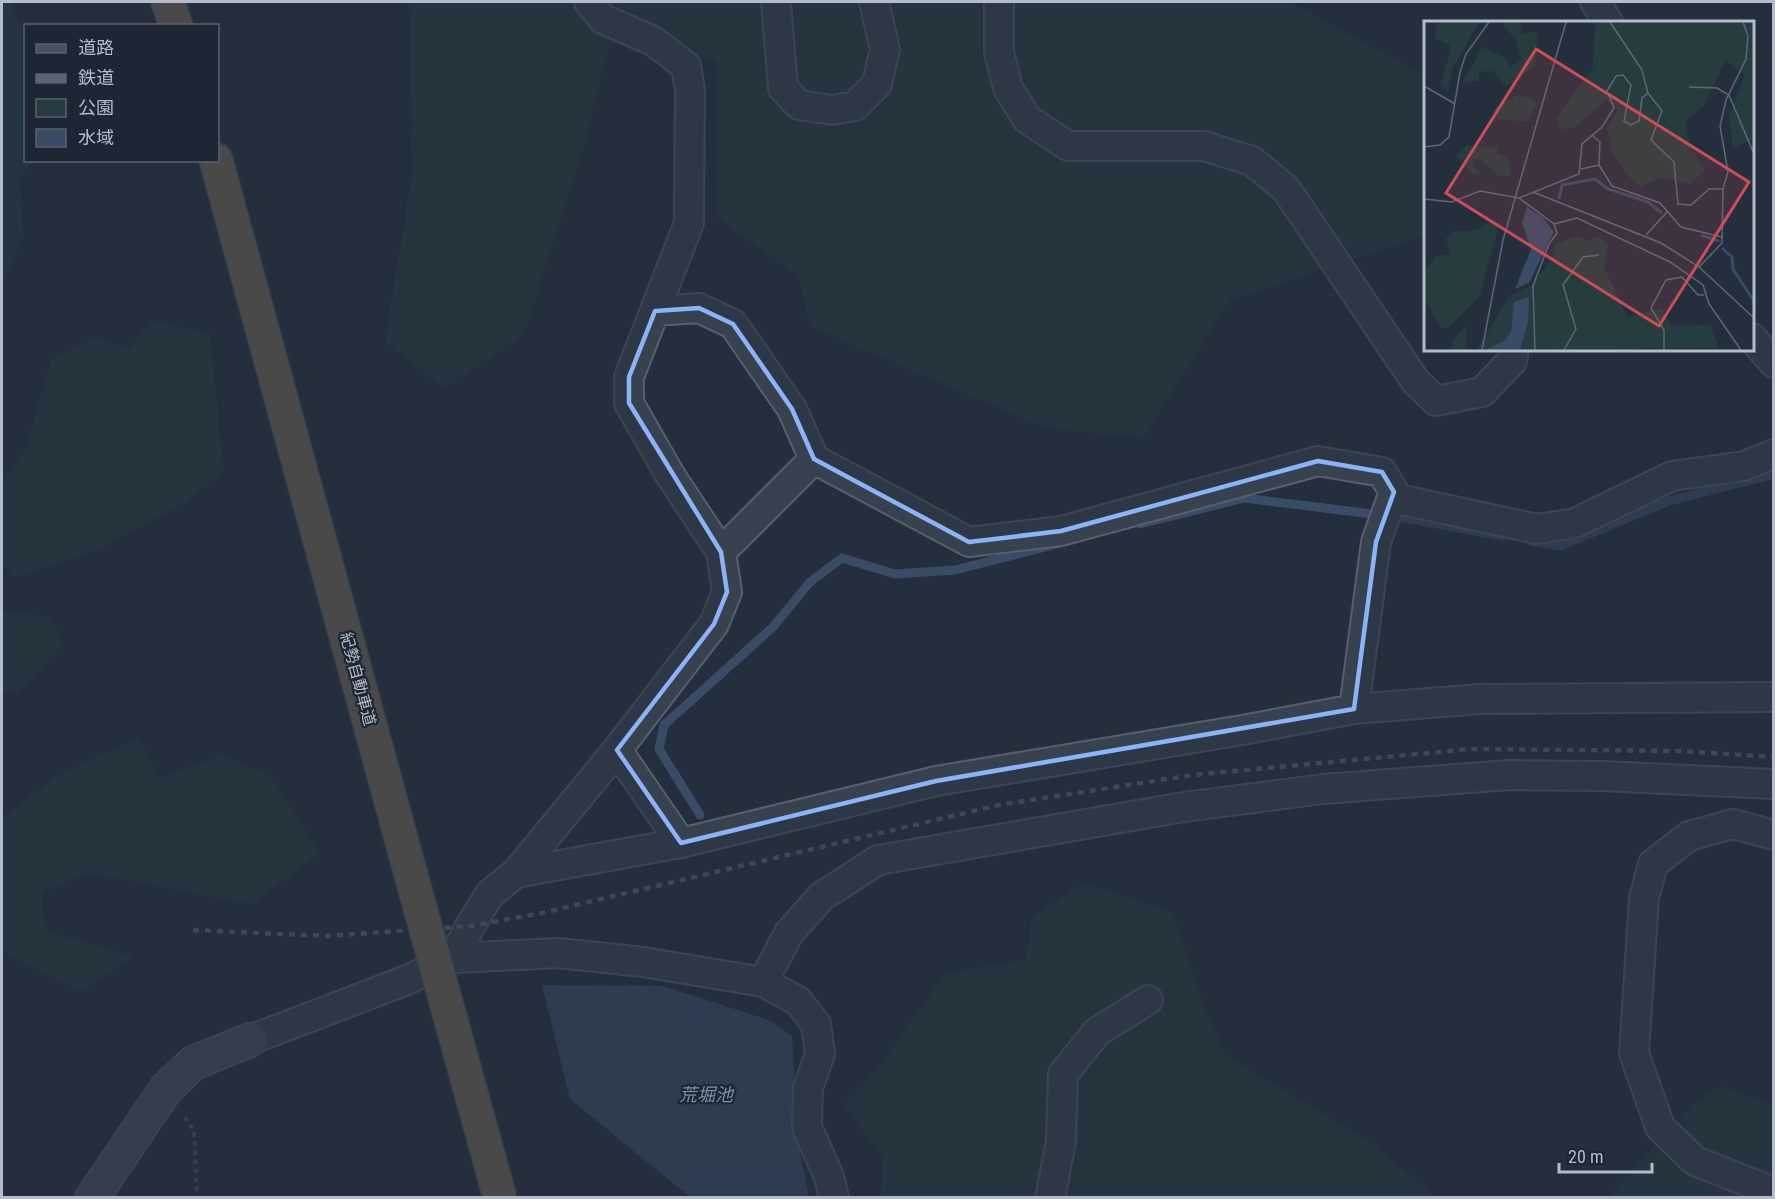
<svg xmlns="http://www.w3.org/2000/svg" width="1775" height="1199" font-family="'Roboto Condensed','Noto Sans JP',sans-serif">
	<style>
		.green { fill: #263c3f }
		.water { fill: #394c67 }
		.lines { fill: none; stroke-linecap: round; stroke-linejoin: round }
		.stream { stroke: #394c67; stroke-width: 9 }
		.street-casing { stroke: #565f6c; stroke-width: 32 }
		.secondary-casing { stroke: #565f6c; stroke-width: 36 }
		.highway-casing { stroke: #434c59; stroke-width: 36 }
		.path { stroke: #44595c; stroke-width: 4; stroke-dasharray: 4.5 4.5; stroke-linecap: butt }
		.street { stroke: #38414e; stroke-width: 28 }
		.secondary { stroke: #465061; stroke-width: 33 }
		.highway { stroke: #746855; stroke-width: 33 }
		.rail { stroke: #5a6575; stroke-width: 4.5; stroke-dasharray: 6 6; stroke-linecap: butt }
		.highway-bridge-casing { stroke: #434c59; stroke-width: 36; stroke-linecap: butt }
		.highway-bridge { stroke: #746855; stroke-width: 33 }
		.marked { fill: none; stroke: #8ab4f8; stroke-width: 4.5; stroke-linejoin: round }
		.labels { text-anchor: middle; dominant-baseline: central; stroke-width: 4.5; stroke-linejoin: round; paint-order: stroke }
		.street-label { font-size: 16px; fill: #b4bcc9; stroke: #1d2633 }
		.water-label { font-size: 18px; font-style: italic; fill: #7c92b1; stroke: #1d2633 }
		.inset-river { fill: none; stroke: #394c67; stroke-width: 3 }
		.inset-road { fill: none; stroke: #5e6776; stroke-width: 1.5 }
		.view { fill: #ce4d50; fill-opacity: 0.15; stroke: #ce4d50; stroke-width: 3 }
		.inset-edge { fill: none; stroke: #b4bcc9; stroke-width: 3 }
	</style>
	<rect width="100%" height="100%" fill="#242f3e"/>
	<path class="green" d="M2,2H11L25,37L26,160L32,161L19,178L24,236L2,287Z
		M409,2H1289L1425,75V235L1230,300L1143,438L1046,428L810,326L798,276L717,217V60L609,44L583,149L524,335L444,388L385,342L412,172Z
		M151,321L210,334L224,471L181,505L96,550L14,577L2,562V482L26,448L51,360L96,338L130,348Z
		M2,611L48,617L65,642L19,692H2Z
		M139,738L160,778L222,755L270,777L320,853L252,904L87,873L42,893L46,931L135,957L81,991L2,953V818L54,778Z
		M1083,883L1172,912L1202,1001L1226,1056L1365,1138L1437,1197H880L883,1157L844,1105L881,1065L945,973L1025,960L1032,917Z
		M1720,1086L1773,1105V1197L1608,1198L1692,1105Z"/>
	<path class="water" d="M542,985L663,986L769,1020L792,1036L798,1141L809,1197H690L570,1099Z"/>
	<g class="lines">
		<path class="stream" d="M1140,524L1244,498L1405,518L1502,536
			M1530,541L1560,546L1669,501L1774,474
			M700,815L659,749L664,725L773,627L810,582L842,558L895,574L955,570L1057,544"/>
		<defs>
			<path id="street" d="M776,2L783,88L799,105L832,110L855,106L877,84L885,49L874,2
				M999,2V52L1008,88L1027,119L1068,146H1204L1252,161L1286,189L1416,382L1436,401L1482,392L1512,361L1514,350
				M1595,2L1608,22
				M655,311L699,308L733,324L792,409L814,459L969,542L1061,531L1318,461L1382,472L1398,499L1537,529L1575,523L1672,476L1744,466L1774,454
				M1752,338L1774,363
				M721,552L814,459
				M1354,709L1376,542L1394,492
				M617,750L681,843
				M1774,835L1733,824L1689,836L1653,864L1644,898L1634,1053L1660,1127L1695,1161L1774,1192
				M516,873L681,843L936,781L1248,729L1354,709L1480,699L1774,697
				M454,958L470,926L490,894L516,873L617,750L714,624L727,592L721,552L670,475L629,403V377L689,223L690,90L686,66L653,41L603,19L589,2
				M763,982L789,933L821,897L878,860L1184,807L1323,789L1509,775L1602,776L1774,784
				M250,1040L407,980L454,958L558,953L643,962L763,982L798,1001L816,1024L820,1054L808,1088L807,1127L829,1177L834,1198
				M1050,1198L1061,1142L1063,1074L1097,1032L1148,1000"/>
			<path id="secondary" d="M92,1198L166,1089L193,1063L250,1040"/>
			<path id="highway" d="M168,2L176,26
				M216,160L411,875"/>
		</defs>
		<use href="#street" class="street-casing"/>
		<use href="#secondary" class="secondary-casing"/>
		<use href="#highway" class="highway-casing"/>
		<path class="path" d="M185,1117L194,1131L197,1198"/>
		<use href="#street" class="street"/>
		<use href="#secondary" class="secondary"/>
		<use href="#highway" class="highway"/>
		<path class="rail" d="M193,930L327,936L470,926L542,913L999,805L1193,775L1471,749L1680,751L1774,757"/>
		<defs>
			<path id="highway-bridge" d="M411,875L500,1198"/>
		</defs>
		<use href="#highway-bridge" class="highway-bridge-casing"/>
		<use href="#highway-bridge" class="highway-bridge"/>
	</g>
	<path d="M0 0H1775V1199H0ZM699,308L733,324L792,409L814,459L969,542L1061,531L1318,461L1382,472L1394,492L1376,542L1354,709L936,781L681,843L617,750L714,624L727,592L721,552L629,403V377L655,311Z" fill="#242f3e" fill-opacity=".55" fill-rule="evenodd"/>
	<path class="marked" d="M699,308L733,324L792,409L814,459L969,542L1061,531L1318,461L1382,472L1394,492L1376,542L1354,709L936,781L681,843L617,750L714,624L727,592L721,552L629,403V377L655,311Z"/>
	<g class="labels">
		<g class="street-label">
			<text transform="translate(358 679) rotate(75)">紀勢自動車道</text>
		</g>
		<g class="water-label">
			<text x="706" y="1094">荒堀池</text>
		</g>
	</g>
	<g transform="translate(1424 21)">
		<rect width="330" height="330" fill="#242f3e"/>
		<path d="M13,1H55L28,49L24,70L16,63L27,30L25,23L10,17ZM77,1H96L99,13L113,10L111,45L82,66L69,50L55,51V60L38,63L58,26L81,36L86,46L97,39L93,21ZM171,1H330V118L309,127L305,94L321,54L302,39L280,85L261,100L266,123L281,150L266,163L237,156L217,166L206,157L185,127L187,121L182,107L194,89L182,79L150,107L136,108L133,97L169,46ZM91,75L106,77L112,83L104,101L71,98L69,88ZM43,124L74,127L73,133L82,135L86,141L87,154L75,155L57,139L50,138L48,143L57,153H48L32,134ZM68,200L73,203V211L56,274L25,307H17L0,277V250L12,235L26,233L22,217L30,210H49ZM153,215L163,220L176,215L184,225L180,246L203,295L237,287L248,305L287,304L295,327L53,329L85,275L105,266L118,251L131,233V223ZM42,305V329H28L29,319Z" fill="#263c3f"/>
		<path d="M103,186L118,196L130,211L105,262L91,268L107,228L98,202ZM105,276L104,301L96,329H62L80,320L87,311L90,281Z" fill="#394c67"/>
		<path class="inset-river" d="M135,178L138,164L171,158L184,168L224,181L238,192M277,214L295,220M298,227L308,236L309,248L330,280"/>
		<path class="inset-road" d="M0,65L31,83M265,66L293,67L305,74L330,133M224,72L238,90L227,119L250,141L254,183L267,184L285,168H299M168,114L176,121L175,144L188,165L236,182L257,206L298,216M0,126L16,124L25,116L36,51L42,33L65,1M157,148L175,144M109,171L237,222L275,246L330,297M95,177L155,153L158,123L178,106L190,87L183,70L192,55L199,54L207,64L200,100L207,104L215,100L218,77L224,72L218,49L186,1M0,178L28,181L56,170L95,177L130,203L133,212L125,223L109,265L111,329M130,203L153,197L246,241L279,264L285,283L317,329M222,214L243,191M275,246L298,222L299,168L304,151L296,105L302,79L322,38L324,15L319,1M58,329L79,219L142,1M140,329L152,308L139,264L159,236L175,234M240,329V309L227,287L242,259L258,256L274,274H280"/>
		<path class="view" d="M112,28L325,161L235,305L22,172Z"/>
		<rect width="330" height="330" class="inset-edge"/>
	</g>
	<rect width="1775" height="1199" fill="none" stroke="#b4bcc9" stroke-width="6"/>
	<rect x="24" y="24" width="195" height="138" fill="#1d2633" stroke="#59626f" stroke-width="1.5"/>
	<rect x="36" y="44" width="30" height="9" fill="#465061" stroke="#59626f" stroke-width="1.5"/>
	<text x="78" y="54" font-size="18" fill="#b4bcc9">道路</text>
	<rect x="36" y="74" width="30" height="9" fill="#5a6575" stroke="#59626f" stroke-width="1.5"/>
	<text x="78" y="84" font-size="18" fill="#b4bcc9">鉄道</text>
	<rect x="36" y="99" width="30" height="18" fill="#263c3f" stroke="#59626f" stroke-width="1.5"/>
	<text x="78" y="114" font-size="18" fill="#b4bcc9">公園</text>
	<rect x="36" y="129" width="30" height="18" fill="#394c67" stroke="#59626f" stroke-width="1.5"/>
	<text x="78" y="144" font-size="18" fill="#b4bcc9">水域</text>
	<path d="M1559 1163v9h93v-9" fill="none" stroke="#b4bcc9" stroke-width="3"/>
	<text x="1568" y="1163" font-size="18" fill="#b4bcc9" stroke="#1d2633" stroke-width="4.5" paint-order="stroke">20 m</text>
</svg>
